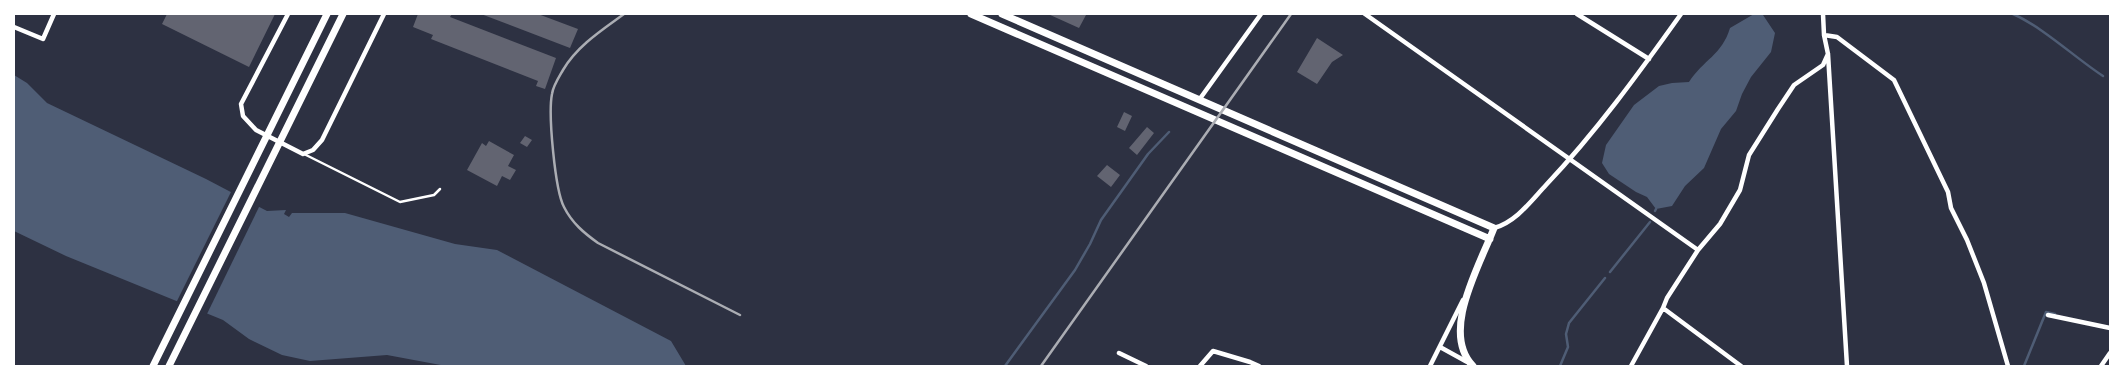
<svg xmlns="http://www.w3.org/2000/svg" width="2124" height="380" font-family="Montserrat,sans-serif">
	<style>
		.water { fill: #4f5d75 }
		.pier { fill: #2d3142 }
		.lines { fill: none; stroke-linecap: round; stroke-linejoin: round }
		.stream { stroke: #4f5d75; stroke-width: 2.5 }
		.building { fill: #626471 }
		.service { stroke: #fff; stroke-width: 2.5 }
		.minor { stroke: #fff; stroke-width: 4.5 }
		.secondary { stroke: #fff; stroke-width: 7 }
		.rail { stroke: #abadb3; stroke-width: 2.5 }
	</style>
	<rect width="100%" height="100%" fill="#2d3142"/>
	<path class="water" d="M1754,14L1763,15L1775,33L1771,52L1751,77L1742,94L1736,111L1721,129L1704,168L1685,186L1672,206L1656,209L1647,197L1636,192L1609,174L1602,163L1606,145L1634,105L1659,86L1672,83L1689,82C1703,60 1722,55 1730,28Z
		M14,75L27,83L47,103L206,179L267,211L286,210L284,214L289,217L292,213H345L455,244L497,250L671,341L686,366H446L387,355L310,361L282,355L249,339L223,320L66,256L14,231Z"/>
	<path class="pier" d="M232,190L260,205L206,316L176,303Z"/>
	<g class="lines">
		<path class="stream" d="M2013,14C2044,28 2074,57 2103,76
			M1655,211L1656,209
			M1610,272L1650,222
			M1005,366L1075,270L1090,244L1101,220L1148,154L1169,132
			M1560,366L1568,347L1566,334L1569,323L1605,278
			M2024,366L2046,312L2055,314"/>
	</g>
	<path class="building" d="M167,14H275L249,67L162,24Z
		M418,14H452L450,17L556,58L545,89L536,86L538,81L431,39L433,35L413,27Z
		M481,14H538L578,29L570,48Z
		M1048,14H1084L1086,15L1079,28Z
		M1317,38L1343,55L1332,62L1317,84L1297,72Z
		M1124,112L1132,116L1125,131L1117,127Z
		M1147,127L1154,133L1137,155L1129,148Z
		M525,136L532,140L527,147L520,143Z
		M489,141L514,155L508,166L516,170L510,180L502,176L497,186L467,170L482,143L486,146Z
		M1107,165L1120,175L1111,187L1097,176Z"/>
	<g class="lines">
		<path class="service" d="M304,154L400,202L434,195L440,189"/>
		<path class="minor" d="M288,14L241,104L243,116L256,130L303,154L313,150L322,140L384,14
			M1365,14L1698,250
			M1577,14L1649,59
			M1823,14L1824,35L1828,54L1847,366
			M14,27L43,39L54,14
			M1824,35L1837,37L1894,80L1948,192L1951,208L1967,240L1984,283L2008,366
			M1199,100L1261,14
			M1494,228C1516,222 1531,201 1546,185C1596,132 1639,73 1681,14
			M1663,308L1741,366
			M2048,315L2110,328
			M1440,347L1469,363
			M1119,353L1146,366
			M1200,366L1213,351L1250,362L1259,366
			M1430,366L1463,300
			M1631,366L1663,308L1667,298L1698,250L1720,224L1740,190L1749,155L1778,109L1794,85L1823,65L1828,54
			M2101,366L2110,353"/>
		<path class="secondary" d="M971,14L1490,239
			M1002,14L1494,228C1480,265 1440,332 1473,366
			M153,366L327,14
			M169,366L343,14"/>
		<path class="rail" d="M624,14C602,30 577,46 563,70C559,77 553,86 552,94C548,114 555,190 564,207C572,223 584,233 598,243L740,315
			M1041,366L1291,14"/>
	</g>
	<rect width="2124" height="380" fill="none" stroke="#ffffff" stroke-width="30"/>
</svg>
